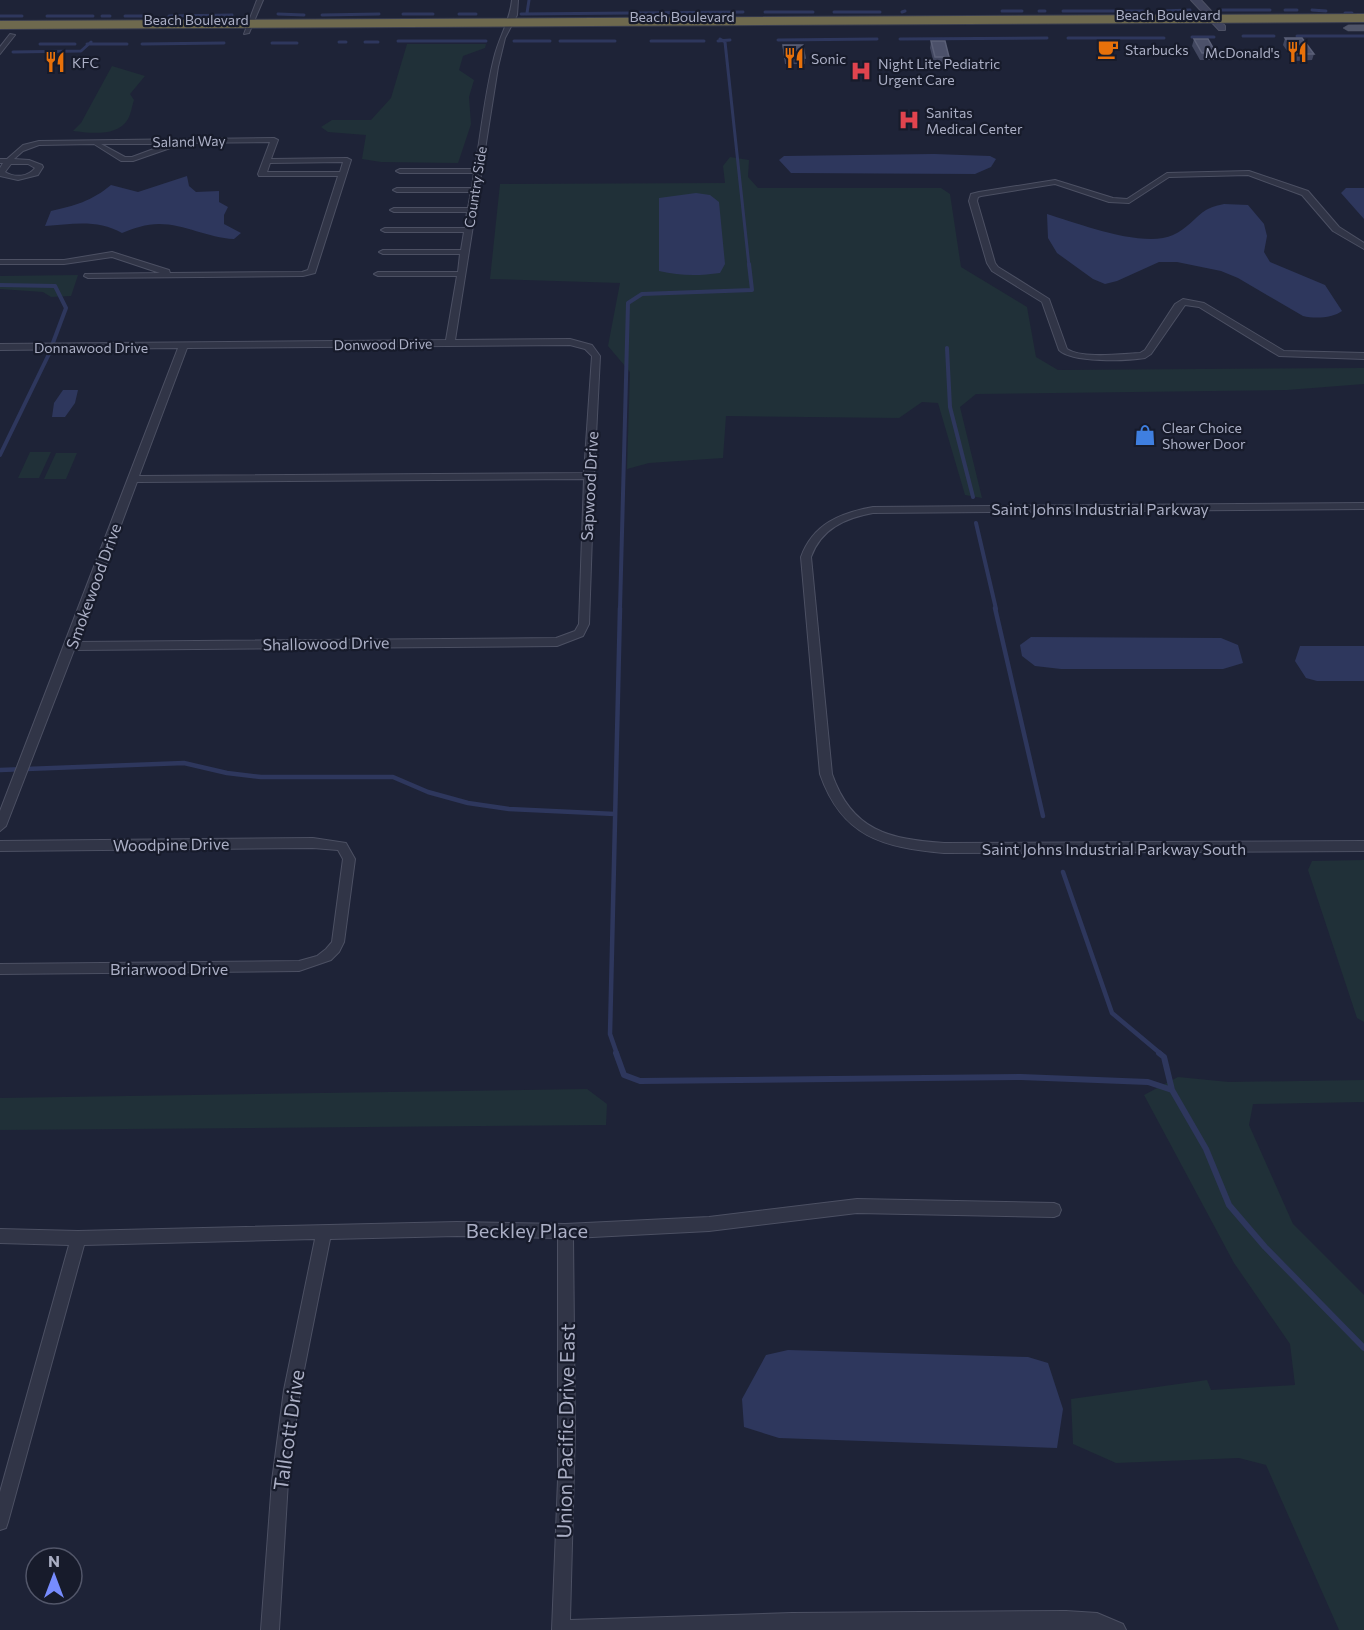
<svg xmlns="http://www.w3.org/2000/svg" width="1364" height="1630" font-family="Commissioner,sans-serif">
	<style>
		.green { fill: #203038 }
		.water { fill: #2e375d }
		.lines { fill: none; stroke-linecap: round; stroke-linejoin: round }
		.stream-far3 { stroke: #2e375d; stroke-width: 3 }
		.stream-far2 { stroke: #2e375d; stroke-width: 4 }
		.stream-far1 { stroke: #2e375d; stroke-width: 4.5 }
		.stream { stroke: #2e375d; stroke-width: 6 }
		.street-casing { stroke: #4c5063; stroke-width: 2 }
		.secondary-casing { stroke: #4c5063; stroke-width: 2 }
		.primary-casing { stroke: #3b3f51; stroke-width: 1 }
		.highway-casing { stroke: #393d4f; stroke-width: 2 }
		.street { fill: #313547; fill-rule: evenodd }
		.secondary { fill: #3f435b; fill-rule: evenodd }
		.primary { fill: #4f5468; fill-rule: evenodd }
		.highway { fill: #6e694e; fill-rule: evenodd }
		.wall { fill: #41465f }
		.building { fill: #4c516a; stroke: #5b6078; stroke-width: 1.5 }
		.labels { text-anchor: middle; dominant-baseline: central; stroke-width: 4.5; stroke-linejoin: round; paint-order: stroke }
		.far-street-label { font-size: 14px; fill: #abafc5; stroke: #171b2b }
		.far-poi-label { font-size: 14px; fill: #abafc5; stroke: #171b2b; text-anchor: start }
		.street-label { font-size: 16px; fill: #abafc5; stroke: #171b2b }
		.near-street-label { font-size: 20px; fill: #abafc5; stroke: #171b2b }
	</style>
	<rect width="100%" height="100%" fill="#1e2337"/>
	<path class="green" d="M407,44H486L485,48L463,56L459,70L474,80L469,97L471,124L458,163L381,162L362,159L366,135L328,132L321,127L332,120H371L391,98Z
		M112,66L145,76L130,94L134,100C132,106 131,114 128,119C118,137 90,133 73,131L81,123Z
		M730,157L749,160L748,177L758,188H941L950,194L961,267L1027,307L1036,357L1058,370L1364,368V384L1287,390L976,394L960,407L982,498L965,495L938,403L922,402L899,418L726,416L723,458L649,463L627,469L630,372L608,346L620,283L490,279L500,184L725,183L723,166Z
		M78,275L71,296L51,297L43,292L0,289V276Z
		M30,452H51L39,478H18Z
		M56,453H77L66,479H44Z
		M1364,860V1022L1357,1018L1308,870L1312,861Z
		M1178,1077L1229,1082L1364,1080V1102L1253,1104L1249,1125L1293,1224L1364,1295V1630H1339L1266,1465L1239,1458L1116,1463L1073,1444L1071,1399L1207,1380L1211,1390L1295,1385L1290,1344L1234,1263L1144,1095Z
		M587,1089L607,1104L606,1125L0,1130V1098Z"/>
	<path class="water" d="M934,154L990,156L996,159L991,167L975,174L791,173L779,160L784,156Z
		M187,176L189,186L196,192L219,191V202L228,207L224,215V224L241,233L234,239C208,238 185,224 159,224C146,224 134,228 122,233C98,219 72,224 45,226L51,211C74,206 92,201 111,185L138,192Z
		M1346,188H1364V219L1341,193Z
		M696,193L710,195L719,202L725,264L720,273C699,276 680,276 659,271V198Z
		M1224,204L1248,205L1264,224L1267,236L1264,252L1270,262L1325,285L1342,311C1333,318 1315,319 1303,316L1238,278L1221,271L1177,262H1159L1117,281L1105,284L1093,279L1057,253L1048,238L1047,214C1077,223 1144,249 1173,235C1187,229 1195,217 1206,210C1211,207 1219,205 1224,204Z
		M63,390H78L75,403L65,417H52L54,403Z
		M1031,637L1221,638L1238,645L1243,663L1223,669H1061L1035,666L1022,656L1020,645Z
		M1300,646H1364V681H1317L1306,678L1295,661Z
		M788,1350L1028,1357L1048,1363L1063,1409L1057,1448L779,1438L744,1427L742,1399L766,1355Z"/>
	<g class="lines">
		<path class="stream-far3" d="M1219,10H1270
			M1285,10H1297
			M1312,10L1326,11
			M1002,11H1022
			M1039,11H1045
			M1063,11H1143
			M1162,11L1190,10
			M765,12H813
			M834,12H880
			M902,12L905,11
			M527,13L529,0
			M1345,13H1352
			M278,14L304,15
			M403,14H433
			M459,14H476
			M521,14L743,12
			M322,15L379,14
			M0,16H22
			M47,16H93
			M102,16H110
			M125,16H146
			M169,16L232,15
			M1243,36H1274
			M1297,36H1364
			M1192,37H1214
			M1068,38H1164
			M720,39L725,42L749,266
			M900,39L1047,38
			M778,40L877,39
			M398,41H486
			M514,41H550
			M560,41H615
			M651,41H704
			M718,41L730,40
			M339,42H346
			M365,42H378
			M272,43H297
			M40,44H75
			M87,44H127
			M142,44L224,43
			M13,52L81,51L91,42"/>
		<path class="stream-far2" d="M0,285L55,286L66,308L48,356L0,455
			M947,348L950,407L973,497
			M976,523L996,609
			M620,609L628,303L642,294L752,290L749,264"/>
		<path class="stream-far1" d="M995,608L1043,816
			M0,770L184,763L227,773L261,777H393L428,792L468,803L509,809L615,814
			M1063,872L1112,1013L1161,1054
			M617,1054L610,1034L620,608"/>
		<path class="stream" d="M616,1053L624,1075L640,1081L1021,1077L1148,1082L1172,1090L1206,1149L1229,1205L1265,1247L1364,1348
			M1159,1053L1164,1057L1172,1090"/>
		<defs>
			<path id="street" d="M257,0H263L249,33L244,34Z
				M512,0H518L517,15L505,38L498,67L455,340L570,339L592,345L600,356L594,476L589,624L583,636L557,646L74,650L6,826L0,831V811L178,348L0,350V344L446,340L457,276H378L374,274L378,272H458L460,254H383L379,252L383,250H461L464,232H385L381,230L385,228H465L467,212H394L390,210L394,208H468L471,192H397L393,190L397,188H472L474,173H400L396,171L400,169H475C481,132 485,94 494,58C499,37 510,21 512,0ZM570,345L585,349L592,356L584,473L139,476L187,348ZM584,479L579,624L575,631L556,638L77,642L137,482Z
				M10,34L15,35L0,54V47Z
				M274,138L278,140L271,159L347,158L351,160L315,273L303,276L88,278L84,276L85,274L160,273L112,257L64,264H0V260H64L112,252L169,270L170,273L302,272L308,270L338,176H259L258,174L270,142L176,143V146L133,161H121L94,144L39,145L23,151L14,159L29,160L42,165L43,167L38,175L18,180L0,176V168L3,163H0V159H7L23,145L39,141ZM101,144H167L132,157H125ZM343,162L340,172H267L270,163ZM11,164H28L35,168C28,177 15,178 5,172Z
				M1249,171L1308,191L1339,227L1364,243V249L1333,231L1302,195L1248,175L1169,177L1129,203L1109,202L1055,184L981,196L978,197L977,201L995,263L998,267L1049,299L1067,349C1083,359 1120,354 1140,353L1145,350L1175,304L1183,299L1204,303L1284,351L1364,353V359L1279,356L1199,307L1185,305L1151,354L1145,358C1126,361 1072,363 1059,350L1042,302L992,271L987,263L969,201L971,194L979,192L1055,180L1113,198L1127,199L1167,173Z
				M1364,503V509L873,513C845,518 821,529 811,557L832,774C852,831 889,839 944,843L1364,841V851L944,853C882,847 842,837 820,774L801,557C813,524 840,513 873,507Z
				M313,838L346,843L355,859L344,942L339,952L331,960L299,971L0,974V964L299,961L317,956L326,949L332,942L343,859L338,850L313,848L0,851V841Z
				M857,1199L1054,1203L1059,1205L1061,1210L1059,1215L1054,1217L857,1213L709,1231L573,1238L575,1430L570,1620L792,1613L1066,1611L1097,1613L1123,1624L1126,1630H552L558,1480V1238L457,1236L330,1239L300,1390L288,1481L279,1630H261L272,1481L284,1390L315,1239L84,1245L8,1522L6,1528L0,1530V1492L69,1245L0,1243V1229L78,1231L457,1222L565,1224L709,1217Z"/>
			<path id="secondary" d="M1191,0H1201L1225,26V30H1219Z"/>
			<path id="primary" d="M1364,25V31H1348L1343,28L1348,25Z"/>
			<path id="highway" d="M1364,14V22L0,29V21Z"/>
		</defs>
		<use href="#street" class="street-casing"/>
		<use href="#secondary" class="secondary-casing"/>
		<use href="#primary" class="primary-casing"/>
		<use href="#highway" class="highway-casing"/>
		<use href="#street" class="street"/>
		<use href="#secondary" class="secondary"/>
		<use href="#primary" class="primary"/>
		<use href="#highway" class="highway"/>
	</g>
	<path class="wall" d="M1285,38L1314,54L1312,60L1294,61L1283,45Z
		M1194,39L1216,53L1214,60H1200L1192,46Z
		M931,41L949,57L948,64H934L930,48Z
		M783,45L805,58V64H785L783,51Z"/>
	<path class="building" d="M1285,38H1302L1314,54H1296Z
		M1194,39H1208L1216,53H1202Z
		M931,41H945L949,57H935Z
		M783,45H803L805,58H785Z"/>
	<defs>
		<symbol id="cafe-bare" viewBox="-9 -9 18 18"><path d="M-5.5-4.5H6V0H3Q3 3.5 0 3.5H-2.5Q-5.5 3.5-5.5 0ZM3-3.2v2h1.7v-2ZM-6 4.5H4V6H-6Z" fill="#e8710a" stroke="#171b2b" stroke-width="2.5" paint-order="stroke"/></symbol>
		<symbol id="restaurant-bare" viewBox="-9 -9 18 18"><path d="M-5-6h1v4h1v-4h1v4h1v-4h1v5L-1.5 .5V6h-2V.5L-5-1ZM5-6V6H3V1.5H1.5Q1.5-4 5-6Z" fill="#e8710a" stroke="#171b2b" stroke-width="2.5" paint-order="stroke"/></symbol>
		<symbol id="hospital-bare" viewBox="-9 -9 18 18"><path d="M-5-5h3v3.5h4V-5h3V5h-3V1.5h-4V5h-3Z" fill="#e0444e" stroke="#171b2b" stroke-width="2.5" paint-order="stroke"/></symbol>
		<symbol id="shop-bare" viewBox="-9 -9 18 18"><path d="M-5-2.5h2.3a2.7 3.5 0 0 1 5.4 0H5L5.5 6h-11ZM-1.5-2.5h3a1.5 2.3 0 0 0-3 0Z" fill="#3f7fe0" stroke="#171b2b" stroke-width="2.5" paint-order="stroke"/></symbol>
	</defs>
	<g fill-rule="evenodd">
		<use href="#cafe-bare" x="1093" y="34" width="30" height="30"/>
		<use href="#restaurant-bare" x="1282" y="37" width="30" height="30"/>
		<use href="#restaurant-bare" x="779" y="43" width="30" height="30"/>
		<use href="#restaurant-bare" x="40" y="47" width="30" height="30"/>
		<use href="#hospital-bare" x="846" y="56" width="30" height="30"/>
		<use href="#hospital-bare" x="894" y="105" width="30" height="30"/>
		<use href="#shop-bare" x="1130" y="420" width="30" height="30"/>
	</g>
	<g class="labels">
		<g class="far-street-label">
			<text x="1168" y="14">Beach Boulevard</text>
			<text x="682" y="16">Beach Boulevard</text>
			<text x="196" y="19">Beach Boulevard</text>
			<text transform="translate(189 141) rotate(-1)">Saland Way</text>
			<text transform="translate(475 187) rotate(-81)">Country Side</text>
			<text transform="translate(383 344) rotate(-1)">Donwood Drive</text>
			<text x="91" y="347">Donnawood Drive</text>
		</g>
		<g class="far-poi-label">
			<text x="1125" y="49">Starbucks</text>
			<text x="1280" y="52" text-anchor="end">McDonald's</text>
			<text x="811" y="58">Sonic</text>
			<text x="72" y="62">KFC</text>
			<text x="878" y="63">Night Lite Pediatric<tspan x="878" dy="16">Urgent Care</tspan></text>
			<text x="926" y="112">Sanitas<tspan x="926" dy="16">Medical Center</tspan></text>
			<text x="1162" y="427">Clear Choice<tspan x="1162" dy="16">Shower Door</tspan></text>
		</g>
		<g class="street-label">
			<text transform="translate(589 486) rotate(-87)">Sapwood Drive</text>
			<text x="1100" y="508">Saint Johns Industrial Parkway</text>
			<text transform="translate(93 586) rotate(-70)">Smokewood Drive</text>
			<text transform="translate(326 643) rotate(-1)">Shallowood Drive</text>
			<text transform="translate(171 844) rotate(-1)">Woodpine Drive</text>
			<text x="1114" y="848">Saint Johns Industrial Parkway South</text>
			<text x="169" y="968">Briarwood Drive</text>
		</g>
		<g class="near-street-label">
			<text x="527" y="1230">Beckley Place</text>
			<text transform="translate(288 1430) rotate(-82)">Tallcott Drive</text>
			<text transform="translate(565 1431) rotate(-89)">Union Pacific Drive East</text>
		</g>
	</g>
	<g transform="translate(54 1576)"><circle r="28" fill="#171b2b" stroke="#525669" stroke-width="1.5"/>
	<path d="M0-4.5L10 22L0 15L-10 22Z" fill="#778cfe"/>
	<text y="-9" font-size="16" font-weight="bold" text-anchor="middle" fill="#abafc5">N</text>
	</g>
</svg>
